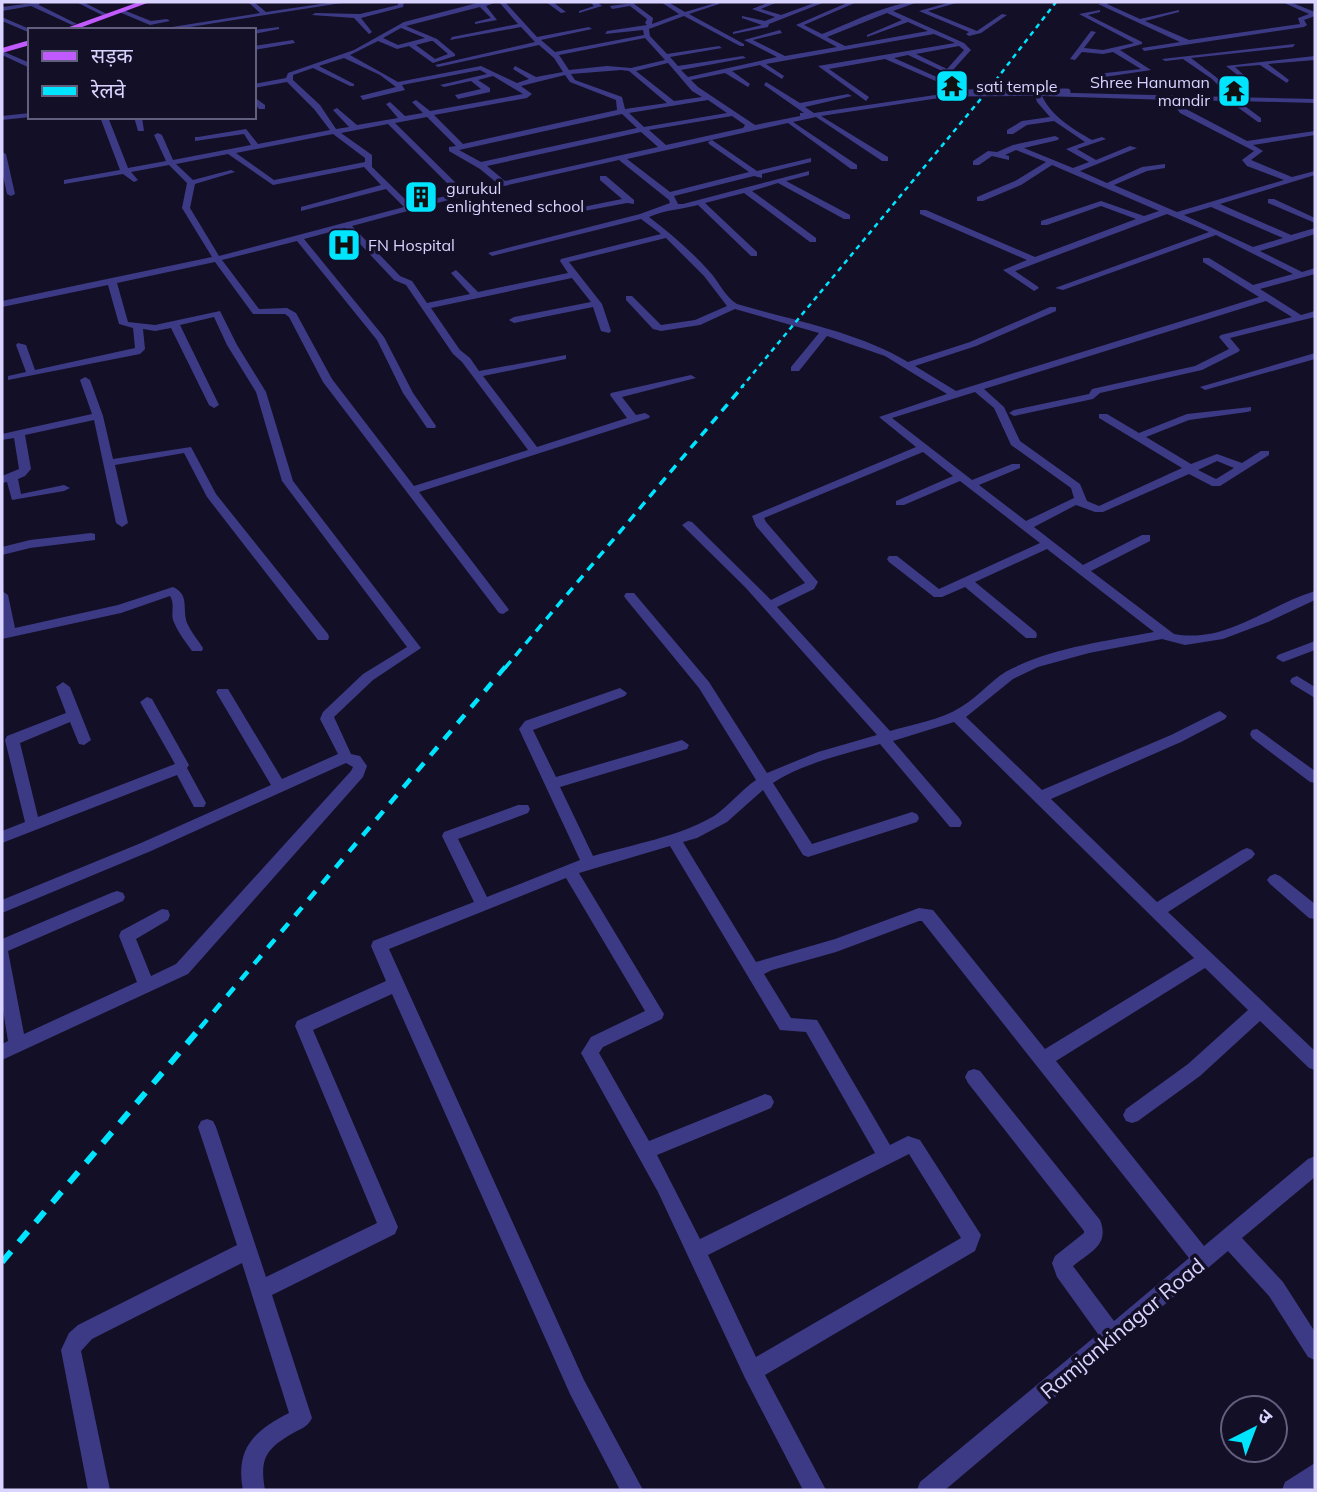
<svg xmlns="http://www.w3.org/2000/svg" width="1317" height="1492" font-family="Mulish,'Noto Sans Devanagari',sans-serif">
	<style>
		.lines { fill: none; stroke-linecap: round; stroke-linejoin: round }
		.minor { fill: #3d3a85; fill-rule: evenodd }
		.major { fill: #c25bff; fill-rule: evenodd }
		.rail-far3 { stroke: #00e5ff; stroke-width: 2.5; stroke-dasharray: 5 4.5; stroke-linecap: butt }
		.rail-far2 { stroke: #00e5ff; stroke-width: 3.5; stroke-dasharray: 9 7; stroke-linecap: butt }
		.rail-far1 { stroke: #00e5ff; stroke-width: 4.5; stroke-dasharray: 11 10; stroke-linecap: butt }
		.rail { stroke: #00e5ff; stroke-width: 6; stroke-dasharray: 14 12; stroke-linecap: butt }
		.minor-bridge { stroke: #3d3a85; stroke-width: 7 }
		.labels { text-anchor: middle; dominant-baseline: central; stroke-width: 7; stroke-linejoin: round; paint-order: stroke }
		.far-poi-label { font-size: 16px; fill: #d9d4ff; stroke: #130f26; text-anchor: start }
		.near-street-label { font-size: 21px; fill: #d9d4ff; stroke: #130f26 }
	</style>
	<rect width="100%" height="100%" fill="#130f26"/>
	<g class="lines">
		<path class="minor" d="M40,2L39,5L77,24L72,25L31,6L2,11V7Z
			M76,2H83L107,14L102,15Z
			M248,2H254L266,12L334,2H348L171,30H153L260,13Z
			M398,2H404L403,7L361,18L372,32L369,34L354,18L312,15L315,13L360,14L398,5Z
			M481,2H497L486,6L497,20L475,24V22L491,18L480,7L406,26L437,39L455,54V56L433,63L409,46L397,49L378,41L350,55L398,82L481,66L517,83L529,79L513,69L515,66L536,77L563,72L554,58L539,45L438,67L435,65L535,42L521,27L450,40L452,37L518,24L499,2H505L537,37L589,27L592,29L541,40L555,52L644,35L643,30L605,34L607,31L647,25L645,23L647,19L630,6L612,9L610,6L633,3L653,18L652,24L679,14L661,2H668L685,12L719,2V4L689,14L744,44V46H740L684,16L649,29L650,36L667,54L719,46L722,48L670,57L678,66L743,56L746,58L681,70L688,77L777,57L744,40L780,30L782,33L753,40L785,56L837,47L796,25L849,2H857L804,25L822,34C849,24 889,2 918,2L893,11L964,43L971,50L942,82H938L885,59L829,69L869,97L866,101L818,66L955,43L934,34L766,64L784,76L782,79L760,65L732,71L750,84L748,87L725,73L691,80L698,87L755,125L800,116V113H804L764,85L766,82L800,103L848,94L852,96L805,107L814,113L962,91L959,95L821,116L888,157V161H882L816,117L793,122L857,165V169H851L788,123L627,159L670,192L749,172L709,144L708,142L712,140L757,171L811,158V162L762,174V178L754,176L674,196L678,204H683L809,171V175L786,181L850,215V219H844L778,183L752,191L816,238V242H810L744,193L705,203L757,252V256H751L698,205C680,210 667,209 649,217C670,233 690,250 708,270C719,281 724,296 737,304C792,320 859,332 908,362L970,342L1050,307H1056V311L976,346L915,366L956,391L1259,297L1203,262V258H1209L1253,285L1293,274L1216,235L1063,290L1055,288L1209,232L1167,214L1015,271L1037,286L1039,288L1034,291L1003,270L1027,260L920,214V210H926L1035,257L1136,219L1101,206L1047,225H1041V221L1101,201L1144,216L1159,211L1052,165L1021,185L983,201H977V197L1015,181L1046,162L1016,150L1005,155L1009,156V160L992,156L979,165H973V161L988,151L997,152L1013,145L1055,136L1059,138L1058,140L1024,148L1073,168L1089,162L1066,149L1085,142L1054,121L1027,125L1013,134H1007V130L1022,121L1050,117L1037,102L1034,92L1315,99V103L1238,101L1261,118V122H1258L1229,101L1178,100L1186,109L1247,141L1315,131V135L1253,145L1263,151L1251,160L1292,177L1315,171V175L1220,204L1291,235L1315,228V234L1260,251L1302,272L1315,268V274L1260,289L1301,315L1315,311V317L1230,338L1240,350L1238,352L1202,370L1100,393L1093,399L1014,416L1009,413L1014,410L1089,394L1092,389L1195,366L1229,349L1219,337L1221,335L1292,317L1266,301L984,389L1004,407L1020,441L1080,484L1087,501L1099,506L1182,468L1099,418V414H1107L1139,433L1187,414L1251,407V411L1247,412L1189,420L1146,437L1191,464L1217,454L1242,463L1261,451H1269V455L1220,486H1212L1189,474L1103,512H1095L1076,505L1034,527L1083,565L1142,535H1150V541L1091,571L1174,634C1226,644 1268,605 1315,591V600L1268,622L1223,639L1185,645L1162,639L1089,653L1038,667L1013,679L966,717L1042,790L1171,735L1215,713L1220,711L1227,716L1225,719L1181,742L1051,799L1157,902L1242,850L1247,848L1252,850L1255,854L1252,858L1168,912L1315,1051V1070L1309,1068L1260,1021L1200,1076L1138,1121L1132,1123L1126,1121L1123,1115L1126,1109L1188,1064L1248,1010L1205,968L1056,1061L1204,1246L1308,1159L1315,1156V1177L1242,1238L1283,1282L1315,1332V1360L1308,1357L1269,1296L1228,1251L945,1490H917L920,1482L1098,1334L1057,1277L1052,1263L1055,1256L1084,1233V1231L968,1083L965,1077L968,1071L974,1069L980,1071L1100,1220C1110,1245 1090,1252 1073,1266L1114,1321L1189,1258L922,921H919L836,952L772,970L764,974L791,1018L817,1020L890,1145L908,1136L920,1140L981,1235L975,1251L765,1375L826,1490H803L745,1378L658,1192L581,1053L591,1037L645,1011L566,878L389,949L584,1380L643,1490H620L570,1394L392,994L313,1030L398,1227L395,1234L272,1295L312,1418C308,1426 303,1428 295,1432C267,1448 259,1457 265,1490H243C235,1448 254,1431 289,1413L242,1263L92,1339L81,1351L110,1490H88L61,1350L69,1333L78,1325L237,1245L198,1127L201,1121L207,1119L213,1121L216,1127L266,1277L377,1223L295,1026L297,1021L386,981L371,946L373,941L474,902L442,836L444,832L518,805H528L530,809L528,813L458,839L487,897L580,860L519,729L525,721L620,688L627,693L625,696L533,730L556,777L682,740L689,745L687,749L560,787L593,856C634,844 678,837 714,816C729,806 741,790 756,780L699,688L626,599L624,596L626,593H634L709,682L767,773L818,752L877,735L745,587L682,525L688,521L692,522L771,600L805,583L756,526L752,516L916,447L879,417L947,394L885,356L827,336L799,371H791V367L819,333L735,309L700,325L661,331L653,329L626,300V296H632L661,325L695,320L727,306L704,276L666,238L569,262L602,304L611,331L609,333L601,331L593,307L514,323L509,320L514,317L591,302L572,278L431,308L460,350L470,358L479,371L566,355V359L483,376L537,447L627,418L610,395L611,393L691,375L696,378L622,397L636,415L645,413L650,416L649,418L419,492L507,607L509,610L503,614L499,613L323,382L289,317L285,314H253L215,262L117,283L128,322L155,325L220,311L237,345L266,392L293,481L421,648L373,680L334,717L351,754L360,756L367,766L363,777L188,974L2,1060V1044L8,1041L2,1004V939L111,893L117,891L123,893L125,897L123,901L8,951L24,1034L137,982L119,936L121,931L162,909L168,910L170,915L168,920L136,939L151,976L176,964L351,771L353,767L346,763L151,851L2,913V900L141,843L271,785L216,692L218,689H228L282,779L338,754L320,719L323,712L363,674L407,647L282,481L256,392L227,345L214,317L180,325L219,405L214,408L209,405L171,328L155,331L143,329L145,349L140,354L8,380V376L26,372L16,345L18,343L26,345L35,370L135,348L133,328L119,324L108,285L2,307V301L212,257L182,208L187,183L169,165L131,172L138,180L134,182L123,174L64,184V180L120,170L100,117H108L128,168L166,161L154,135L158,133L162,135L173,160L251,145L244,134L195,141V137H198L246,129L258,144L330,130L314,109L287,82L254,88V84L286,78L288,73L354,50L404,22ZM887,13L902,20L867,35V37L908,22L928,31L845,46L827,37ZM401,28L425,38L398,45L383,38ZM645,38L665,60L631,68L607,66L569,70L559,55ZM431,41H433L448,54L435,59L416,45ZM959,46L964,50L947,69L916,54ZM908,55L944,72L939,78L894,58ZM344,58L380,75L396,87L360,96L363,100L405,90L402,85L480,70L487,74L440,85L444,87L471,81L481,89L455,95L458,99L490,92V88L478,80L493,76L523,94L430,111L416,100L412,102L423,113L405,116L390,102L386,104L398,118L357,125L337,108L333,110L349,127L336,129L320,105L293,80V75L313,68L350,86H354V84L319,66ZM668,63L692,91L702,97L674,101L636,71ZM621,70L629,71L667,103L625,109L622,97L575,80L571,74ZM565,75L570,82L616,100L617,110L463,144L434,115L527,98L532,94L521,86ZM1042,96L1170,100L1180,113L1254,151L1242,160L1247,166L1284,180L1177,212L1114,185L1147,171L1165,168V164L1142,167L1107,183L1080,171L1137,148L1130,146L1096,160L1077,149L1106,139L1102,137L1092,140C1073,129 1052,117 1042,96ZM708,100L727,113L644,127L629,113ZM622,114L637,128L481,162L459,150ZM732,116L745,125L743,128L666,145L649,130ZM427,117L456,146L449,147V151L480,169L497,183L464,191L395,123ZM388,124L457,193L411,205L372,167V155L341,133ZM641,132L658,147L505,181L487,166ZM333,134L365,158V162L274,180L236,153ZM228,154L273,185L364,167L381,185L301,207V211L386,189L404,207L219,256L190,208L195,184L235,172L231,170L193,180L176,164ZM619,160L669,200L670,203L640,214L488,253L492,256L641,219L661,234L561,259L560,261L568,273L478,292L456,270L451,273L470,294L427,303L412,281L400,276L352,226L482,191ZM1211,207L1283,238L1253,247L1184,215ZM345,228L394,280L406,285L453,354L462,362L528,450L414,486L332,379L296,313L287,308L259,309L222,260L297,241L377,340L403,393L427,428H435L436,426L413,393L384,337L304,239ZM975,392L994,408L1011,445L1071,488L1074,498L1026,521L979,485L1020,468V464H1012L972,480L892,418ZM923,452L953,476L896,501V505H904L960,481L1040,543L939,589L897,556H889L887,559L889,562L934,597H942L965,587L1026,638H1036L1037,635L1036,632L975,582L1047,549L1154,632C1107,641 1056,647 1013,668C993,677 980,696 961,707C941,720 913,724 890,731L777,607L814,589L818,582L766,522L764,518ZM1217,461L1234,468L1216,479L1198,470ZM954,722L1194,958L1045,1049L933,910L919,908L835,939L756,962L683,842L697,838L727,822L763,790L803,855L808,857L917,822L919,818L917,814L912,812L812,844L773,783C803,763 845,754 880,744L950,827H960L962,823L960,819L893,741ZM670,846L780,1030L806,1032L875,1153L700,1239L657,1155L771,1108L774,1102L771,1096L765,1094L649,1141L599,1053L603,1047L662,1019L664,1014L579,873ZM909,1154L961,1238L756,1357L708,1255Z
			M546,2H553L566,12L561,13Z
			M590,2H597L602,6L579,13V11L594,6Z
			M770,2H778L761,9L781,15L817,2H825L769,24L768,27L733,34V32L762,25L742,18V16L765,21L775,17L752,9Z
			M951,2H960L928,11L977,31L1002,14L1007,15L981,33L969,36L966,34L969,32L919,11Z
			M1110,2L1107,4L1140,19L1179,10V12L1145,21L1189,40L1300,24L1298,18L1309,14L1282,2H1290L1315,12V16L1304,20L1307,25L1304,27L1144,51L1142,48L1180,42L1098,4Z
			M121,9L151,21L167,19L170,21L150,25L119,12Z
			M1100,10V12L1088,15L1142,42V44L1120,50L1151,70L1105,77L1118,89L1114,91L1097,76V74L1141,69L1113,52L1103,54L1082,52L1075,60L1070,59L1091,31L1096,32L1084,48L1103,50L1134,43L1079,14Z
			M2,17L4,18L32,30L28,32L2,21Z
			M279,27V29L254,34V30Z
			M293,40L295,43L254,50V46Z
			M1295,44L1293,47L1191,58L1216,77L1232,93L1228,95L1212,79L1183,59L1165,61L1162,59Z
			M2,51L30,63V68L2,55Z
			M1315,56V60L1268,64L1289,80L1287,83L1260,65L1235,67L1246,77L1244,80L1226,66Z
			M254,97L265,105V109H259L254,103Z
			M30,113V117L2,120V116Z
			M134,117H142L144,131H138Z
			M2,152L6,154L15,194L11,196L7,194L2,171Z
			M600,176H606L634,200V204L627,203L568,214V210L622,199L600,180Z
			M1268,199H1274L1315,218V223L1268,203Z
			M1315,353V359L1205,390L1200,387Z
			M85,377L90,380L103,416L113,459L191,447L216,494L328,634L329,637L328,640H318L207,497L184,453L115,465L128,523L122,527L116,523L94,420L25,435L31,469L25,476L18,479L21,494L64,485L70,488L64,491L12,500L7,482L2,483V476L19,469L14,438L2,440V434L92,414L80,380Z
			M91,533L95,534V540L30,548L2,555V547L30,540Z
			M173,587C190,595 182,608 187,623C191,632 198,640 203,648L202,651H192C185,641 177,631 173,620C171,611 175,604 170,596L121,613L2,639V591L8,595L15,628L118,605Z
			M1315,641V650L1283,662L1276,658L1278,655Z
			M1297,676L1315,687V698L1292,684L1290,681L1292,678Z
			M63,682L70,687L91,740L84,745L79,744L70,722L20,743L38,817L175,764L140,702L147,697L152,699L189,765L187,768L206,803L204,807H194L177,775L2,843V831L25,822L5,740L7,736L66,713L56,687Z
			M1257,729L1315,771V783L1310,782L1252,738L1250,734L1252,730Z
			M1275,874L1280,876L1315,904V919L1309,918L1270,884L1267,880L1270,876Z
			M1315,1463V1487L1311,1490H1282L1285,1482Z"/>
		<path class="major" d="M139,2H150L74,30H61Z
			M30,40V45L2,53V48Z"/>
		<path class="rail-far3" d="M741,388L989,89L1056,2"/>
		<path class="rail-far2" d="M505,668L743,386"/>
		<path class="rail-far1" d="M200,1028L506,666"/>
		<path class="rail" d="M2,1262L201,1027"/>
		<path class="minor-bridge" d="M959,93L1067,92"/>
	</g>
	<defs>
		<symbol id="temple-square" viewBox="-11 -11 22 22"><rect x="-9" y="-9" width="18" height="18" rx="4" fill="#00e5ff" stroke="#130f26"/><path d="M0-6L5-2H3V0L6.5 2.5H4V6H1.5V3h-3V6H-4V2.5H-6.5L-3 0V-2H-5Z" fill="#111"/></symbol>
		<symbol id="building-square" viewBox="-11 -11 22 22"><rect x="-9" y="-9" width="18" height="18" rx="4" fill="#00e5ff" stroke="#130f26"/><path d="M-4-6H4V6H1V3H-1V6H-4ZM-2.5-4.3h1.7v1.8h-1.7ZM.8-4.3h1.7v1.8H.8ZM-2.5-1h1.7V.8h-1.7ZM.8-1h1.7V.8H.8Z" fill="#111"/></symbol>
		<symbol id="hospital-square" viewBox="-11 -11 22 22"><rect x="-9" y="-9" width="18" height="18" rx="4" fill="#00e5ff" stroke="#130f26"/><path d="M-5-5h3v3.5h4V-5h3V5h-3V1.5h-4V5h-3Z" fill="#111"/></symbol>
	</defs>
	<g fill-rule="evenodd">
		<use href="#temple-square" x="933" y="67" width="38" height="38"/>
		<use href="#temple-square" x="1215" y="72" width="38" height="38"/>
		<use href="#building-square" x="402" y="178" width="38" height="38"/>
		<use href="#hospital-square" x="325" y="226" width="38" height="38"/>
	</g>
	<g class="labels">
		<g class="far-poi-label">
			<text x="1210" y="82" text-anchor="end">Shree Hanuman<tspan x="1210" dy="18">mandir</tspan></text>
			<text x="976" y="86">sati temple</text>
			<text x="446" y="188">gurukul<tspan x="446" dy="18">enlightened school</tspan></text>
			<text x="368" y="245">FN Hospital</text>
		</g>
		<g class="near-street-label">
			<text transform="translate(1122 1328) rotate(-40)">Ramjankinagar Road</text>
		</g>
	</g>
	<rect width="1317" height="1492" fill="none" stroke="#d9d4ff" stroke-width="7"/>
	<rect x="28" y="28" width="228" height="91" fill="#130f26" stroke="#625e7d" stroke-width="2"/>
	<rect x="42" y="51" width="35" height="10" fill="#c25bff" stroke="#625e7d" stroke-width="2"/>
	<text x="91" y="63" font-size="21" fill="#d9d4ff">सड़क</text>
	<rect x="42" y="86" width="35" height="10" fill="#00e5ff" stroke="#625e7d" stroke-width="2"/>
	<text x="91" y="98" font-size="21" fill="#d9d4ff">रेलवे</text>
	<g transform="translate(1254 1429) rotate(42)"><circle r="33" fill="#130f26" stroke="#625e7d" stroke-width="2"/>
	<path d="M0-5L12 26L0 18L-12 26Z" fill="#00e5ff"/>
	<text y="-10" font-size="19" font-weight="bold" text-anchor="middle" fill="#d9d4ff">उ</text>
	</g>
</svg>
